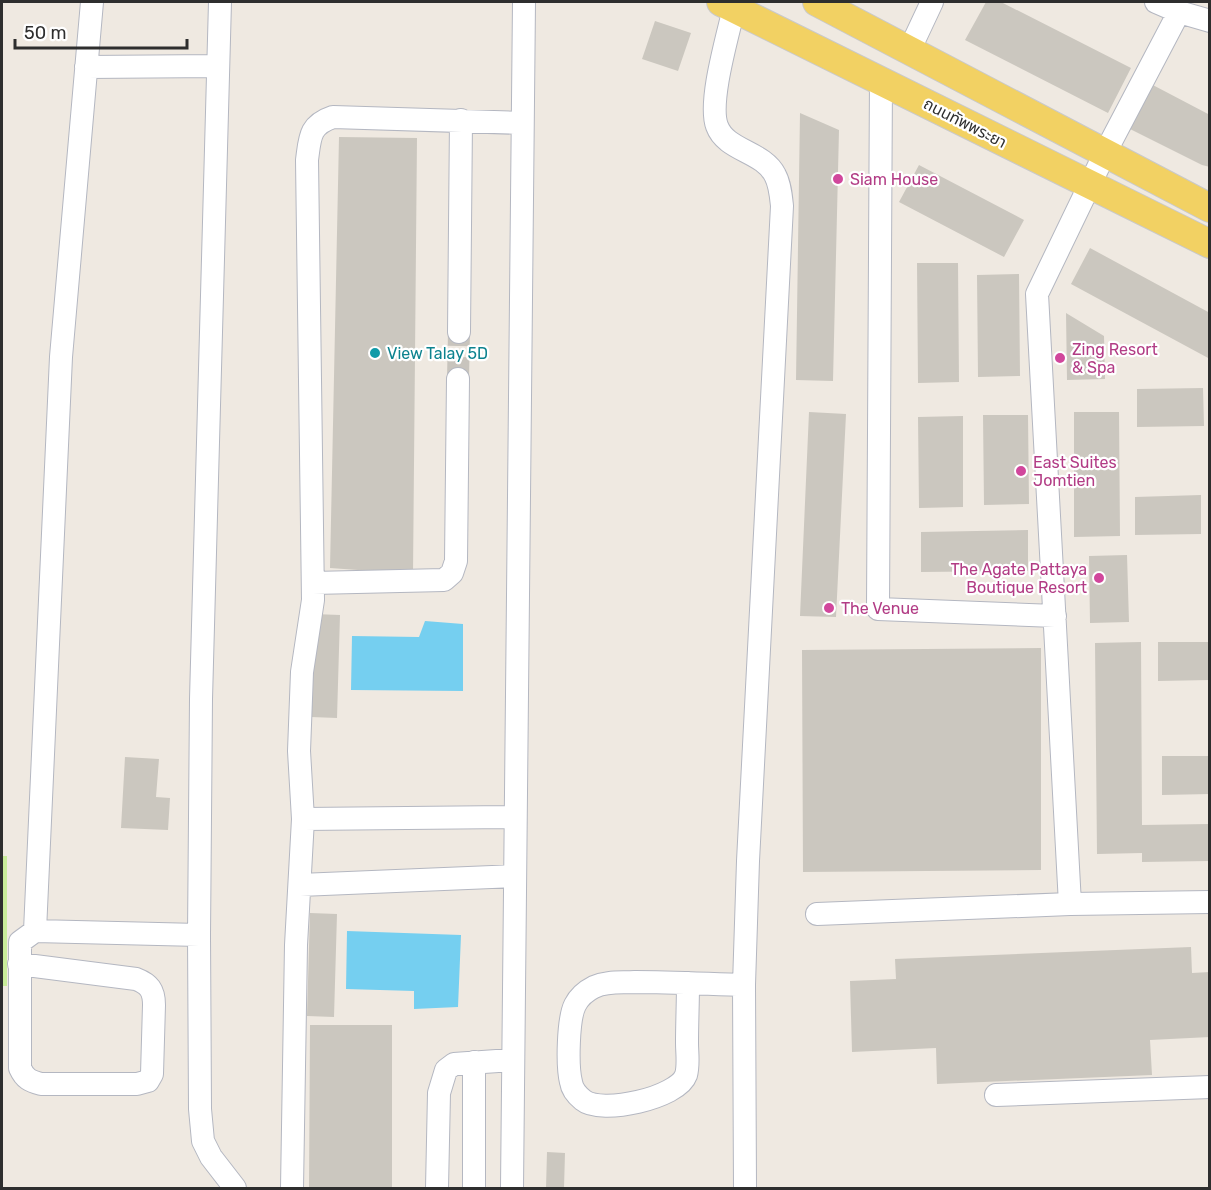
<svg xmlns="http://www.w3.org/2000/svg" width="1211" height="1190" font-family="Rubik,'Noto Sans Thai',sans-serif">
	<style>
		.pitch { fill: #c9ec9a }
		.water { fill: #75cff0 }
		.building { fill: #cbc7bf }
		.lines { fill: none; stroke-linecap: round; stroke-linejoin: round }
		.minor-tunnel { stroke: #c8c4bd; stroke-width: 22; stroke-dasharray: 22 11; stroke-linecap: butt }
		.minor-casing { stroke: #b4b7c1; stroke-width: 24 }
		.major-casing { stroke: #c9c9c9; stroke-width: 30 }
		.minor { stroke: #fff; stroke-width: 22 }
		.major { stroke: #f2d163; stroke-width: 28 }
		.hotel-dot { fill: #d1479c; stroke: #fff; stroke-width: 2 }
		.culture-dot { fill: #0f9aa8; stroke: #fff; stroke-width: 2 }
		.labels { text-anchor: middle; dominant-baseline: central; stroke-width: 4.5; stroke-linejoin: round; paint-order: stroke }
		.street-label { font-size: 16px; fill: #2e2e2e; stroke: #fff }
		.hotel-label { font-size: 16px; fill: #b23c85; stroke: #fff; text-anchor: start }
		.culture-label { font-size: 16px; fill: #0d838f; stroke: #fff; text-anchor: start }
	</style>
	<rect width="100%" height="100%" fill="#efe9e1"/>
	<path class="pitch" d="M2,856H7V986H2Z"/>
	<path class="water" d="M425,621L463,624V691L351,690L352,636L419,637Z
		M347,931L461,935L458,1007L414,1009V991L346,989Z"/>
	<path class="building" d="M986,2H1001L1131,68L1108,113L965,40Z
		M655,21L691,33L678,71L642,59Z
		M1149,83L1210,115V167L1202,165L1128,128Z
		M800,113L839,130L833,381L796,380Z
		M339,137L417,138L413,574L330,568Z
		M919,165L1024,220L1004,257L899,202Z
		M1090,248L1210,313V359L1071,284Z
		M917,263H958L959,382L918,383Z
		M1019,274L1020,376L978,377L977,275Z
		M1066,313L1104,336L1105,379L1067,380Z
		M1203,388L1204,426L1137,427V389Z
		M809,412L846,414L836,617L800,616Z
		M1074,412H1119L1120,536L1074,537Z
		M983,415H1028L1029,504L984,505Z
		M963,416V507L919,508L918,417Z
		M1201,495V534L1135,535V497Z
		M1028,530V571L921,572V532Z
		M1127,555L1129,622L1090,623L1089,556Z
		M314,614L340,615L337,718L311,717Z
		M1141,642L1142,825L1210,824V861L1142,862V853L1097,854L1095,643Z
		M1158,642H1210V680L1158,681Z
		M1041,648V870L803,872L802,650Z
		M1162,756H1210V794L1162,795Z
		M125,757L159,759L156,797L170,798L168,830L121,828Z
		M310,913L337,914L334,1017L307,1016Z
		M1191,947L1192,973L1210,972V1037L1150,1040L1152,1075L937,1084L936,1048L852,1052L850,981L896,979L895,959Z
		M310,1025H392V1188H309Z
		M547,1152L565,1153L564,1188H546Z"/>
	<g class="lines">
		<path class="minor-tunnel" d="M458,379L459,332"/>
		<defs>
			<path id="minor" d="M220,2L201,699L199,935L200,1109L203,1141L211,1157L235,1188
				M1156,2L1179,12L1210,21
				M734,8C728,35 708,102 717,126C726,151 763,151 775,175C780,184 781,196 782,206L748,861L744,985L745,1188
				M909,51L932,2
				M86,67L218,66
				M881,79L878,609L1055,616
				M459,332L461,120
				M313,583L444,580L452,573L456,561L458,379
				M303,819L515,817
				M300,885L514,876
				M1070,904L1037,294L1105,153L1179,12
				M817,914L1070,904L1210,902
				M35,931L61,357L92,2
				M19,964L136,979C149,984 154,990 154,1005L152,1074L148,1081L137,1084H41C30,1081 25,1079 20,1068V942L35,931L199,935
				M688,983C688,1003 687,1023 687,1043C687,1053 689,1065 686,1075C678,1098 601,1115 583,1100C578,1096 572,1089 571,1082C567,1066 568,1019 575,1005C579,997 586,991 594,987C607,981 621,983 635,982C671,982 708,984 744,985
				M474,1062V1188
				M996,1095L1210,1087
				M292,1188L296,945L303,819L299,751L302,672L313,600L307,160C310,138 309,125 333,117L522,123
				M437,1188L439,1093L446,1070L454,1064L512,1060
				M512,1188L524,2"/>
			<path id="major" d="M721,2L1210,244
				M817,2L1210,208"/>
		</defs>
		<use href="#minor" class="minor-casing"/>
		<use href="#major" class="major-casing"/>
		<use href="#minor" class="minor"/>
		<use href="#major" class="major"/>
	</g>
	<g class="hotel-dot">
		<circle cx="838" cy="179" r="6"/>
		<circle cx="1060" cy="358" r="6"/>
		<circle cx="1021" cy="471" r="6"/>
		<circle cx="1099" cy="578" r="6"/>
		<circle cx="829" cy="608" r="6"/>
	</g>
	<circle class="culture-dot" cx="375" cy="353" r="6"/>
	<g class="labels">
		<g class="street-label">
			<text transform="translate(965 123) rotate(27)">ถนนทัพพระยา</text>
		</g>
		<g class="hotel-label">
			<text x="850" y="179">Siam House</text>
			<text x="1072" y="349">Zing Resort<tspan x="1072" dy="18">&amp; Spa</tspan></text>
			<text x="1033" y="462">East Suites<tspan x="1033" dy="18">Jomtien</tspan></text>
			<text x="1087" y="569" text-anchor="end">The Agate Pattaya<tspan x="1087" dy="18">Boutique Resort</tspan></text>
			<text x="841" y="608">The Venue</text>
		</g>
		<g class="culture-label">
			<text x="387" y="353">View Talay 5D</text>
		</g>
	</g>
	<rect width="1211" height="1190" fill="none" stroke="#2e2e2e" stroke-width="6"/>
	<path d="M15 39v9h172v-9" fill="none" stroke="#2e2e2e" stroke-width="3"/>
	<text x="24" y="39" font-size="18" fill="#2e2e2e" stroke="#ffffff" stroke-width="4.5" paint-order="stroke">50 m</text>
</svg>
